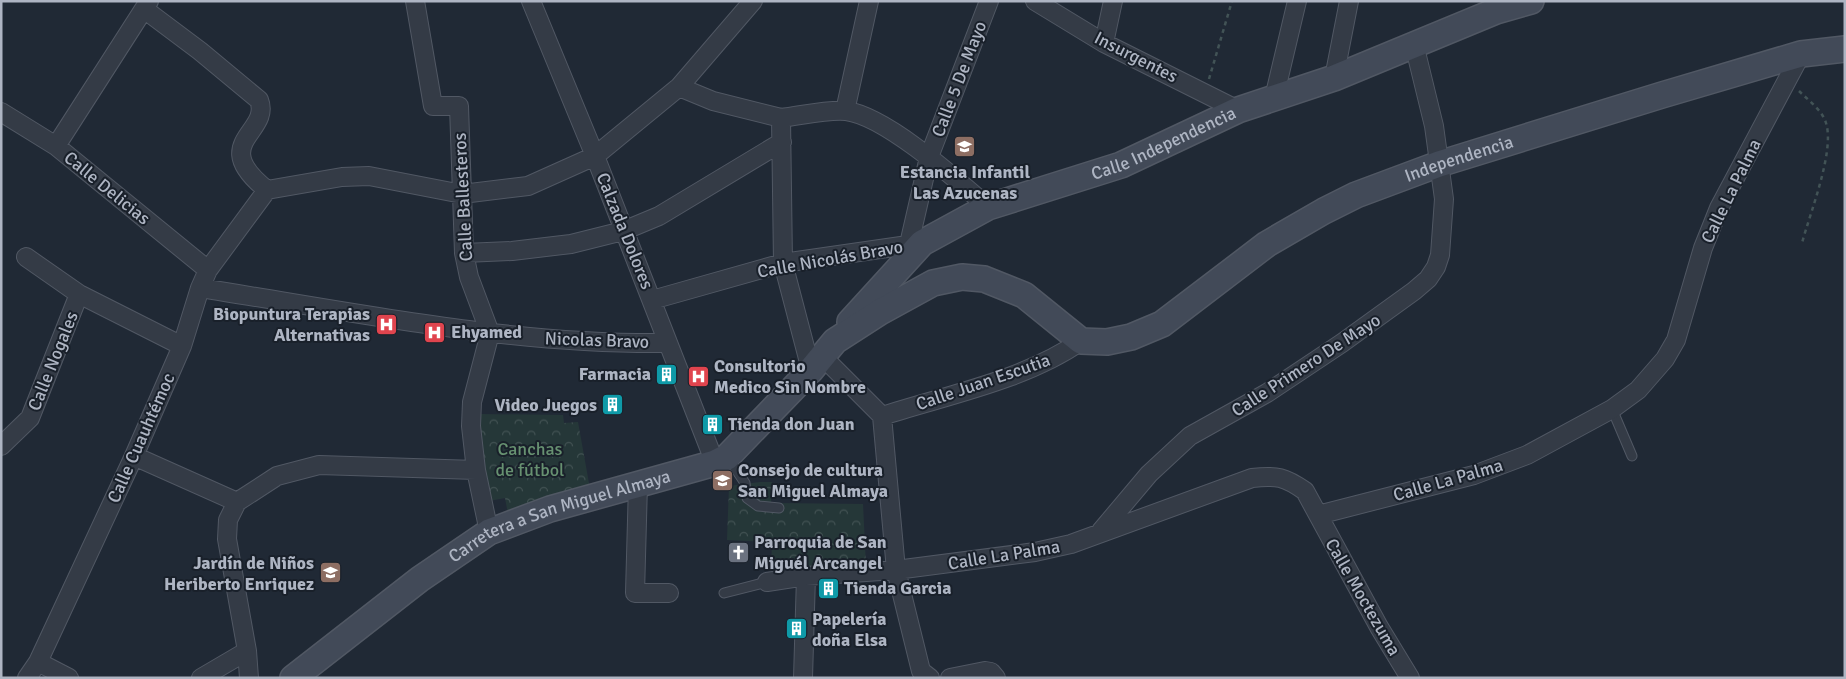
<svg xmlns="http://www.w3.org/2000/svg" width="1846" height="679" font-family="Signika,sans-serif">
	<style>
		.park { fill: url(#park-crowns) }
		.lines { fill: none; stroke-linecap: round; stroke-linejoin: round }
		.lane-casing { stroke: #515864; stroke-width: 11 }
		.street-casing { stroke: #515864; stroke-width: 20 }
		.secondary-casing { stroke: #515864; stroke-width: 28 }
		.path { stroke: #425356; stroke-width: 2.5; stroke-dasharray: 4 4; stroke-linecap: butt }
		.lane { stroke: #343b46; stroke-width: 9 }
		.street { stroke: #343b46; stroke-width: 18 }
		.secondary { stroke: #424a58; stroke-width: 25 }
		.labels { text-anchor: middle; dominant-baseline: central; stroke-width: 4; stroke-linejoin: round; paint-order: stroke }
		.street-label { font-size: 18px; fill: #aeb5c3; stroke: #19202a }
		.poi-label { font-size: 18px; font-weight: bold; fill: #aeb5c3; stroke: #19202a; text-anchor: start }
		.park-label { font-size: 18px; fill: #679171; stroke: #19202a }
	</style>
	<defs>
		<pattern id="park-crowns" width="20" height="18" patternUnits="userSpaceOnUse" patternTransform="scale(1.25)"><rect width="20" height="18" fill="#253738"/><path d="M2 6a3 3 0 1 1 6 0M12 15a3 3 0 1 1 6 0" fill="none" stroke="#425253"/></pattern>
	</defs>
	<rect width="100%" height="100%" fill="#202935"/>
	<path class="park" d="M478,414L563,415L564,423L578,422L590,489L508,514L505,498L489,501Z
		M760,482H772L771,503L863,504L866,566L771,569L772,542L727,540L729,486Z"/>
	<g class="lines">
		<defs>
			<path id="lane" d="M1612,409L1632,456
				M729,459L745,483L747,498L758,506L779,508
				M724,593L767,582"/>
			<path id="street" d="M415,1L433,106H459L464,253L469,277L490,333L472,402L471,426L476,470L489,532
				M531,1L595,156L715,463
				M1035,1L1104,43L1238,110
				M144,9L200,51L259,100C272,133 207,142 267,190
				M1104,43L1113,1
				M1334,78L1349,1
				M679,87L713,101L781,118L783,263L811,370
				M1274,98L1297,1
				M845,111L869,1
				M1,112L56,146L208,270
				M781,118C800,116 828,109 846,111C886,116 957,180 988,207
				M56,146L149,1
				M267,190L342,177L369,176L462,194L528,186L595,156L679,87L753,1
				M909,244L929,157L989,1
				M464,253L512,251L571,244L623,231L659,216L782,142
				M26,257L79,294L182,346
				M200,288C354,312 510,345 667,343
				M652,300L783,263L922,243
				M823,357L882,416L896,570L921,671L930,678
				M882,416C947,395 1025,380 1081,341
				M1,446L30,418L79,294
				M134,456L237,502
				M638,484L635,593H669
				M1318,515L1474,475L1527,455L1612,409L1638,390L1665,359L1676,340L1703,248L1719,208L1801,54
				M1101,531L1149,474L1190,436L1267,393L1342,343L1414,291L1428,279L1436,267L1440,255L1444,199L1434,126L1414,44
				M767,582L806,576L896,570L1035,552L1071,544L1252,478C1277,475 1285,477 1305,491L1379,627L1410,678
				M38,662L69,678
				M27,678L38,662L134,456L182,346L200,288L208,270L267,190
				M201,678L247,651
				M249,678L247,651L227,539L228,520L237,502L277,476L319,465L476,470
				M803,678L806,576
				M950,678L985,671L991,672L996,678"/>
			<g id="secondary">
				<path id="s1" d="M850,322L922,243L988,207L1121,165L1238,110L1334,78L1496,11L1531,1"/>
				<path id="s2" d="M293,678L420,579L489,532L550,509L715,463L727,457L811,370L835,341L880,312L933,283L962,277L984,279L1024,295L1081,341L1107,342L1131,337L1162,324L1267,244L1324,211L1356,195L1439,164L1662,95L1801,54L1845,49"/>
			</g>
		</defs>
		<use href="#lane" class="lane-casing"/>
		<use href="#street" class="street-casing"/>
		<use href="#secondary" class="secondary-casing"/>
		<path class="path" d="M1209,79L1232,1
			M1799,91C1809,101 1822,110 1826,123C1835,151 1810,213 1802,243"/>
		<use href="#lane" class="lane"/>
		<use href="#street" class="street"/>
		<use href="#secondary" class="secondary"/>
	</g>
	<defs>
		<symbol id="school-square" viewBox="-11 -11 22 22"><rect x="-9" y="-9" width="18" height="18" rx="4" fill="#8d6e63" stroke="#19202a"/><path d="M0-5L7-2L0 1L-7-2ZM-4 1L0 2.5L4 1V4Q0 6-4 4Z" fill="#fff"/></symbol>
		<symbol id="hospital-square" viewBox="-11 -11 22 22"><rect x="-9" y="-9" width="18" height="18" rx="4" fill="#e0444e" stroke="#19202a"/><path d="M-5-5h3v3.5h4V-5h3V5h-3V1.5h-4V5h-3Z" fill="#fff"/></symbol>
		<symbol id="building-square" viewBox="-11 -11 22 22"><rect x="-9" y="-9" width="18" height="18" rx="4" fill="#0f9aa8" stroke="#19202a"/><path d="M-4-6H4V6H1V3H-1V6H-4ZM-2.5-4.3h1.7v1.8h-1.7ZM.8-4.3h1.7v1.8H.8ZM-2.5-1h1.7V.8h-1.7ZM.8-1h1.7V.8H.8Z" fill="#fff"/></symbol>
		<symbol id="university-square" viewBox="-11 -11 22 22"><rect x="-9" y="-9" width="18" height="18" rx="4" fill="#8d6e63" stroke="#19202a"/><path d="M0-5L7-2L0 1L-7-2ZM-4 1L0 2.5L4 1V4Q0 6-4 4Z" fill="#fff"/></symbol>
		<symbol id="church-square" viewBox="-11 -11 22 22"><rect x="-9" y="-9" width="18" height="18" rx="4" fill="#6b7280" stroke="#19202a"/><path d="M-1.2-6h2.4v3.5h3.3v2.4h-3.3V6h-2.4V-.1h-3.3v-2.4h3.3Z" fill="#fff"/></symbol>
	</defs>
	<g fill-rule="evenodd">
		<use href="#school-square" x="952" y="134" width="25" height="25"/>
		<use href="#hospital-square" x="374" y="312" width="25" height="25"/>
		<use href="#hospital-square" x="422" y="320" width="25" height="25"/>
		<use href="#building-square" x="654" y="362" width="25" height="25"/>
		<use href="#hospital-square" x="686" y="364" width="25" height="25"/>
		<use href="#building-square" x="600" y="392" width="25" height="25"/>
		<use href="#building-square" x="700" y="412" width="25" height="25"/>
		<use href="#university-square" x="710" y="468" width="25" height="25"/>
		<use href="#church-square" x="726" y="540" width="25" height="25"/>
		<use href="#school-square" x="318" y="560" width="25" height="25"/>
		<use href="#building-square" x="816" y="576" width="25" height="25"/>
		<use href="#building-square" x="784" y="616" width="25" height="25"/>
	</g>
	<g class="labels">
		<g class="street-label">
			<text transform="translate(1136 57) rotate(27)">Insurgentes</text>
			<text transform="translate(959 79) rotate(-69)">Calle 5 De Mayo</text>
			<text stroke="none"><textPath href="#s1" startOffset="369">Calle Independencia</textPath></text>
			<text stroke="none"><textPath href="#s2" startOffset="1362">Independencia</textPath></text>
			<text transform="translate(107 188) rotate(39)">Calle Delicias</text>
			<text transform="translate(1731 191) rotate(-64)">Calle La Palma</text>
			<text transform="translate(463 197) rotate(-93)">Calle Ballesteros</text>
			<text transform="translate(625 231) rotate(68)">Calzada Dolores</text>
			<text transform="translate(830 259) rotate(-10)">Calle Nicolás Bravo</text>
			<text transform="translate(597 340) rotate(2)">Nicolas Bravo</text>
			<text transform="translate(53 361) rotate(-68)">Calle Nogales</text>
			<text transform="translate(1306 365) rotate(-33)">Calle Primero De Mayo</text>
			<text transform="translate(983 382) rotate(-19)">Calle Juan Escutia</text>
			<text transform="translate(141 438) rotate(-66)">Calle Cuauhtémoc</text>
			<text transform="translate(1448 480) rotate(-16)">Calle La Palma</text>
			<text stroke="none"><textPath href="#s2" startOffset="316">Carretera a San Miguel Almaya</textPath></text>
			<text transform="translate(1004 555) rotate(-9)">Calle La Palma</text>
			<text transform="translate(1363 597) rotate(60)">Calle Moctezuma</text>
		</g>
		<g class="poi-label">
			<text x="965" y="172" text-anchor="middle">Estancia Infantil<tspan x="965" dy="21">Las Azucenas</tspan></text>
			<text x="370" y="314" text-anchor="end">Biopuntura Terapias<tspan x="370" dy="21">Alternativas</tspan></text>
			<text x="451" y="332">Ehyamed</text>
			<text x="714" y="366">Consultorio<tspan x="714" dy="21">Medico Sin Nombre</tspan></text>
			<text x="651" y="374" text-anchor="end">Farmacia</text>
			<text x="597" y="405" text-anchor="end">Video Juegos</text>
			<text x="728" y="424">Tienda don Juan</text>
			<text x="738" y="470">Consejo de cultura<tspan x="738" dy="21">San Miguel Almaya</tspan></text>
			<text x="754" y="542">Parroquia de San<tspan x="754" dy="21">Miguél Arcangel</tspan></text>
			<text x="314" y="563" text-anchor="end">Jardín de Niños<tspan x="314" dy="21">Heriberto Enriquez</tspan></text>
			<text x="844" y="588">Tienda Garcia</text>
			<text x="812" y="619">Papelería<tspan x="812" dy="21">doña Elsa</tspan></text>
		</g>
		<g class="park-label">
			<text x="530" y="449">Canchas<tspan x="530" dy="21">de fútbol</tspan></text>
		</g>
	</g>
	<rect width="1846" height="679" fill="none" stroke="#aeb5c3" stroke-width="5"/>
</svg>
